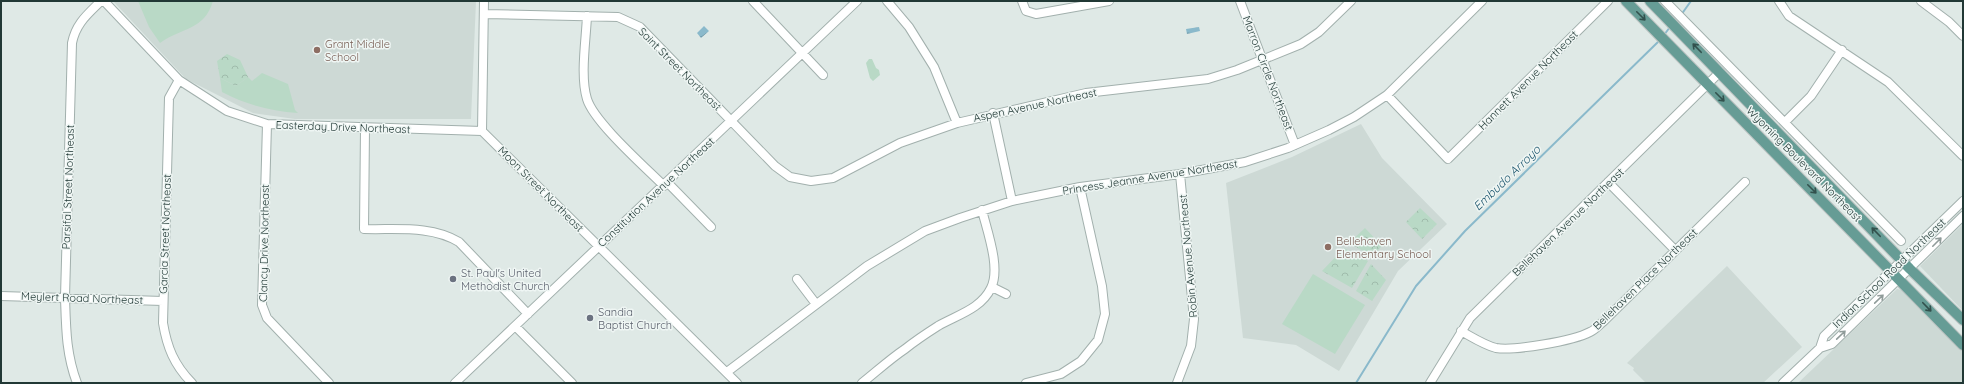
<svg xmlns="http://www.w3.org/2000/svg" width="1964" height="384" font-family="Quicksand,sans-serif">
<defs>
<pattern id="park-crowns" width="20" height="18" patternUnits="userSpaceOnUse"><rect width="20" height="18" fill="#b9d9c6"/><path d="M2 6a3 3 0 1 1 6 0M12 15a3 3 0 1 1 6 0" fill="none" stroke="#9fbbab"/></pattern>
<pattern id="water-waves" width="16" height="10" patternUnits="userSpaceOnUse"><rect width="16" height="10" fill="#8ab9cb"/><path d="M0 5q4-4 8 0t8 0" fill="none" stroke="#7097a6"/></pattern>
</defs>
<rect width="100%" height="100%" fill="#dfe9e6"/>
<path fill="#cdd9d5" d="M113 1H476L471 119H295L253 113 186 79Z
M1361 124 1382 158 1447 224 1398 271 1339 371 1296 345 1243 338 1226 183 1292 157Z
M1963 224V311L1920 266Z
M1727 266 1802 347 1763 383H1646L1633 370 1634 368 1627 363Z
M1897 289 1902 290 1963 352V383H1798Z"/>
<path fill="#b9d9c6" d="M138 1H213C204 31 182 27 160 43L149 27Z
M869 59H872L876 68 879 70 880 75 873 81 870 78 866 63Z
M262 73 288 84 295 110 298 113C270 111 247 105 222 92L220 78 236 86 248 77 252 81Z
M1313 274 1365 305 1335 354 1282 324Z"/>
<path fill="url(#park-crowns)" d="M227 54 240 60 248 77 236 86 220 78 217 61Z
M1420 208 1437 224 1422 239 1406 222Z
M1365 228 1382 246 1372 256 1349 243Z
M1344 248 1368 261 1352 288 1322 271Z
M1371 264 1386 280 1372 301 1356 291Z"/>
<path fill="url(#water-waves)" d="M704 26 709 31 701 38 697 33Z
M1199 27 1200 31 1187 34 1186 29Z"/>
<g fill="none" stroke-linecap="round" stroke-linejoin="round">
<path stroke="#8ab9cb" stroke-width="2" d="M1681 15 1691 1
M1664 35 1670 27
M1356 383 1416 286 1465 231 1660 40"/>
<g stroke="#a2b0ad" stroke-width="10">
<path id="minor" d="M104 1 179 80 227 111 267 124 482 131
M753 1 823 75
M887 1 909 27 934 67 957 123
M1022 1 1026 11 1036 14 1109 1
M1240 1 1295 145
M1665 1 1901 241
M1779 1 1789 16 1888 82 1963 156
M1921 1 1949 22 1963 36
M484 14 618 17 640 27 775 166 790 177 811 181 833 178 900 143 957 123 1086 93 1208 79 1237 70 1301 44 1319 32 1351 1
M587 16C586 40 580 76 587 99 594 122 644 166 664 186
M179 80 169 98 163 323C167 347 174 365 192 383
M1387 95 1448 159 1608 1
M993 113 1012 201
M1785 122 1811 96 1842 50
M267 124 262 305 267 318 329 383
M365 128 364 229C396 230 431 225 459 242L528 314
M482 131 737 383
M482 131 484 1
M667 182 711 227
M1608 182 1675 250
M797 279 816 304
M992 287 1006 294
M1 296 163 301
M515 326 572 383
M1461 331C1472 337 1484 345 1496 348 1514 351 1573 341 1590 332 1595 330 1599 325 1604 321L1745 182
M1820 348 1824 336 1963 201
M727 372 867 266 925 231 960 218 1012 201 1080 187 1180 174 1245 162 1288 148 1329 130 1354 117 1387 95 1482 1
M77 383C66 354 66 328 65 297L72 43C76 23 88 14 101 1
M455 383 857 1
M862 383C876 372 890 359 905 349 915 341 927 333 938 326 957 315 981 309 991 288 1001 268 987 231 982 210
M1026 383 1061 374 1081 361 1098 340 1105 314 1102 286 1080 187
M1177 383 1191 346 1194 319 1180 174
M1430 383 1470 318 1720 72
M1783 383 1820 348 1832 344 1963 216"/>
</g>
<g stroke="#bcc3c2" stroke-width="12">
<path id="major" d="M1626 1 1963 345
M1650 1 1910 269 1963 320"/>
</g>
<use href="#minor" stroke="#fff" stroke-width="8"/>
<use href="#major" stroke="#669c95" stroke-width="10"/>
</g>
<defs><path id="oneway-shaft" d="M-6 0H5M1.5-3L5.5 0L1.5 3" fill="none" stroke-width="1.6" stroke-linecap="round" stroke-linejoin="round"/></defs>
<g stroke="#32514d">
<use href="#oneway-shaft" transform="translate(1641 16) rotate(45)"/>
<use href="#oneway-shaft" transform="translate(1697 48) rotate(-134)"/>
<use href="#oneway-shaft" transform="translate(1720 97) rotate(45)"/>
<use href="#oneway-shaft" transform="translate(1812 189) rotate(45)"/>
<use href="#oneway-shaft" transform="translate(1876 232) rotate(-134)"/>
<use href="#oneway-shaft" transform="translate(1927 307) rotate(46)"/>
</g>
<g stroke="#909c9a">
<use href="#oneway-shaft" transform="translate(1937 242) rotate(-45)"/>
<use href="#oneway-shaft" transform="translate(1879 299) rotate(-44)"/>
<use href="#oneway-shaft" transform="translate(1841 335) rotate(-44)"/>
</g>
<g fill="#8d6e63" stroke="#eff6f4" stroke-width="1.5">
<circle cx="317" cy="50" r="4"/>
<circle cx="1328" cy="247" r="4"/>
</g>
<g fill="#6b7280" stroke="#eff6f4" stroke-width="1.5">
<circle cx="453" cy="279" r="4"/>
<circle cx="590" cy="318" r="4"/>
</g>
<g text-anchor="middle" stroke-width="3" stroke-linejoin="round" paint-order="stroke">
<g font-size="11" fill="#785e54" stroke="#eff6f4" text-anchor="start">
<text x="325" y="48">Grant Middle<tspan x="325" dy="13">School</tspan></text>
<text x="1336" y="245">Bellehaven<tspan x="1336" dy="13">Elementary School</tspan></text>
</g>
<g font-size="11" fill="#213835" stroke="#eff6f4">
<text transform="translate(680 69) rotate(45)" y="4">Saint Street Northeast</text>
<text transform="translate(1268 73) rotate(69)" y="4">Marron Circle Northeast</text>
<text transform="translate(1528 80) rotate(-45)" y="4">Hannett Avenue Northeast</text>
<text transform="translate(1035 105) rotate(-12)" y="4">Aspen Avenue Northeast</text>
<text transform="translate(343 127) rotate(2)" y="4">Easterday Drive Northeast</text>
<text transform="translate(1804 164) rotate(45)" y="4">Wyoming Boulevard Northeast</text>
<text transform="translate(1150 177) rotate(-9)" y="4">Princess Jeanne Avenue Northeast</text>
<text transform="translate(68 187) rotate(-88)" y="4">Parsifal Street Northeast</text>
<text transform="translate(541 189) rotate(45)" y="4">Moon Street Northeast</text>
<text transform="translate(656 192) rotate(-43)" y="4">Constitution Avenue Northeast</text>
<text transform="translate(1568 222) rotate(-44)" y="4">Bellehaven Avenue Northeast</text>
<text transform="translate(165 234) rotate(-88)" y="4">Garcia Street Northeast</text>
<text transform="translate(264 243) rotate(-89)" y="4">Clancy Drive Northeast</text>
<text transform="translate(1188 256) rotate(-95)" y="4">Robin Avenue Northeast</text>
<text transform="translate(1889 273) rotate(-44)" y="4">Indian School Road Northeast</text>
<text transform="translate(1645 279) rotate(-44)" y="4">Bellehaven Place Northeast</text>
<text transform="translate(82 298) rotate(2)" y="4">Meylert Road Northeast</text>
</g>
<g font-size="11" fill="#5b616d" stroke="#eff6f4" text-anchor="start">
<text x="461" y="277">St. Paul's United<tspan x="461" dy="13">Methodist Church</tspan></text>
<text x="598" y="316">Sandia<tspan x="598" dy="13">Baptist Church</tspan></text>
</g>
<g font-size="12" font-style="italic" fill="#20586f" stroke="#eff6f4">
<text transform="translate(1507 178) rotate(-44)" y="4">Embudo Arroyo</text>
</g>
</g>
<rect width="1964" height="384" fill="none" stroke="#213835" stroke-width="4"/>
</svg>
